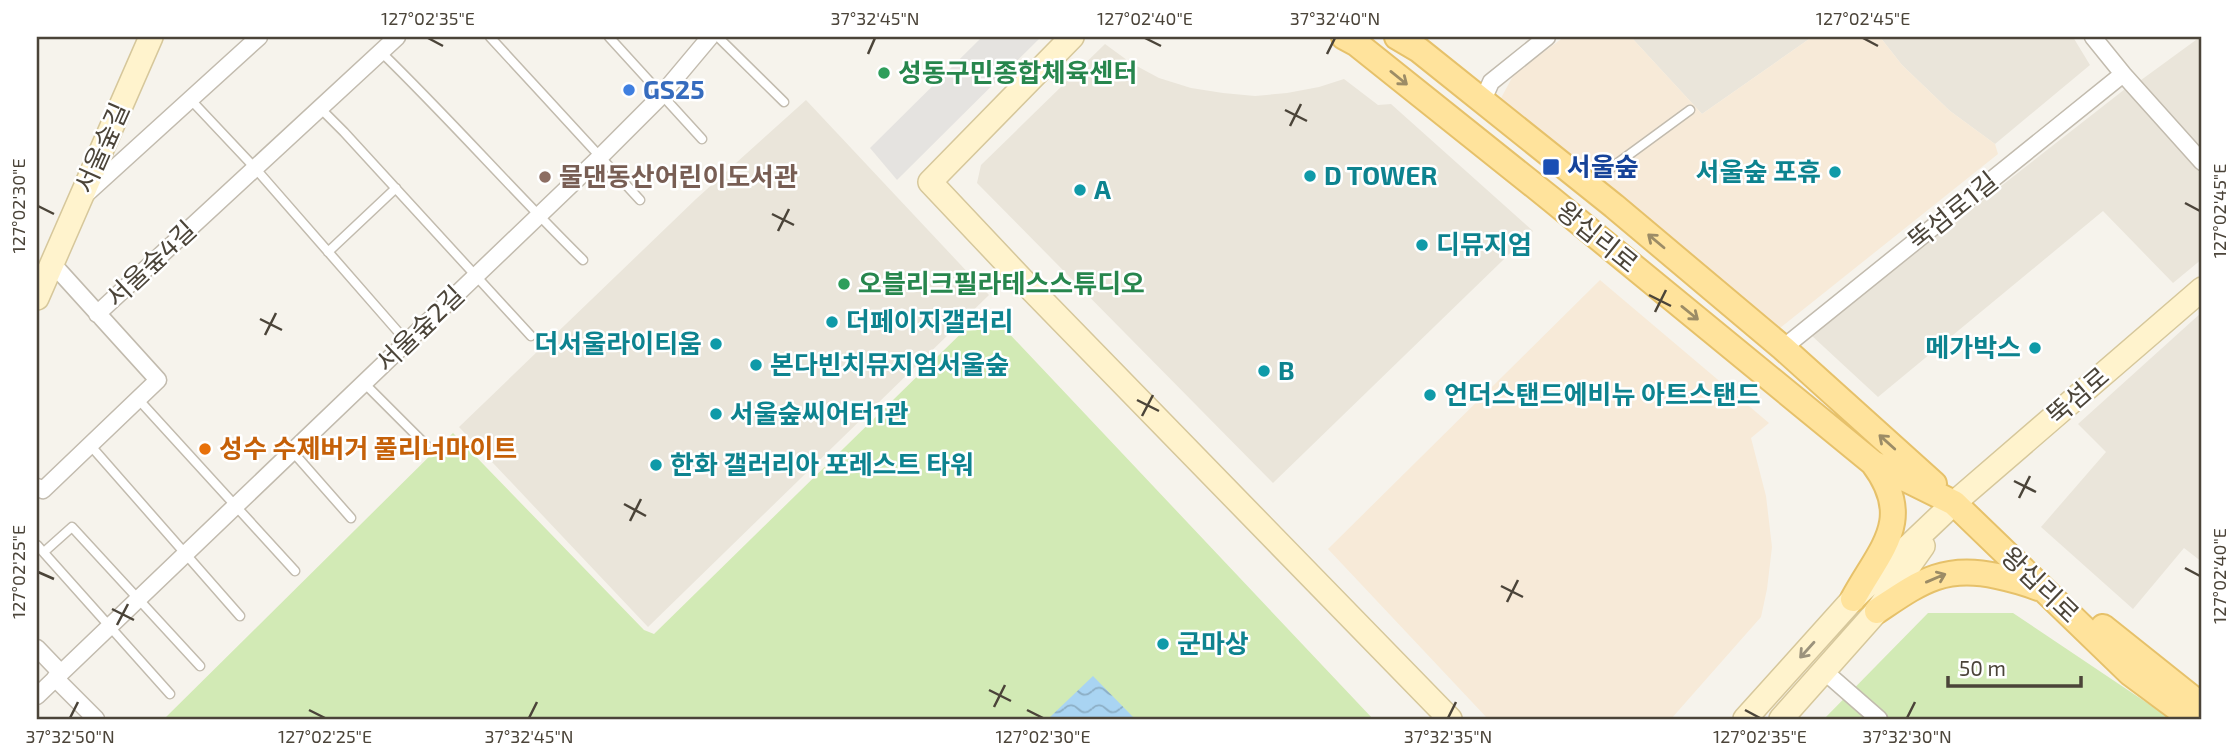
<svg xmlns="http://www.w3.org/2000/svg" width="2239" height="756" font-family="'Exo 2','Noto Sans KR',sans-serif">
<defs>
<pattern id="water-waves" width="16" height="10" patternUnits="userSpaceOnUse" patternTransform="scale(1.75)"><rect width="16" height="10" fill="#a9d4f2"/><path d="M0 5q4-4 8 0t8 0" fill="none" stroke="#8caec5"/></pattern>
</defs>
<rect width="100%" height="100%" fill="#f6f3ec"/>
<path fill="#eae5da" d="M1631 37H1812L1702 114Z
M1880 37H2073L2090 65 1995 144 1950 111 1902 65Z
M2200 37H2202V154L2137 83Z
M1105 44 1131 63 1159 78 1191 88 1223 93 1255 96 1287 93 1319 87 1344 79 1378 105 1391 104 1533 231 1273 483 977 183 981 165Z
M2125 89 2202 175V259L2173 283 2103 211 1878 397 1811 335Z
M806 100 989 295 648 627 459 427 696 199Z
M2202 312V562L2184 548 2133 609 2041 527 2106 452 2078 424Z"/>
<path fill="#f7ead8" d="M1564 37H1631L1702 114 1812 37H1880L1902 65 1950 111 1995 144 1998 154 1780 328 1500 100 1514 74Z
M1600 280 1769 423 1751 438 1766 496 1772 547 1767 589 1761 617 1671 719H1488L1328 549Z"/>
<path fill="#d2eab5" d="M986 309 1373 719H164L453 433 644 630 654 634Z
M1928 613H2013L2171 719H1824Z"/>
<path fill="#e5e3e0" d="M982 37H1041L897 180 870 148Z"/>
<path fill="url(#water-waves)" d="M1093 676 1135 719H1050L1049 718Z"/>
<g fill="none" stroke-linecap="round" stroke-linejoin="round">
<g stroke="#c2bbae" stroke-width="11">
<path id="lane" d="M490 37 640 200
M609 37 702 139
M718 37 784 102
M381 52C450 119 514 192 583 260
M190 99 255 168 407 342
M320 108 344 132 531 336
M1589 184 1690 110
M328 252 396 188
M364 383 426 445
M138 399 295 571
M90 445 240 616
M292 451 351 518
M37 545 170 694
M44 552 72 527 200 666"/>
</g>
<g stroke="#c2bbae" stroke-width="19">
<path id="street" d="M2093 37 2123 74 2202 162
M1483 100 1491 82 1547 37
M85 195 259 37
M97 314 397 37
M1783 348 2123 74
M37 487 43 490 158 380 52 263
M37 648 61 673
M1824 671 1879 719
M55 678 96 719
M37 696 600 157 658 99 710 37"/>
</g>
<g stroke="#d6c79b" stroke-width="26">
<path id="secondary" d="M1072 37 930 182 1030 288 1450 719
M37 298 151 37
M1745 719 1853 599 1954 503 2202 289
M1781 719 1877 611 1923 546"/>
</g>
<g stroke="#e6c16a" stroke-width="28">
<path id="primary" d="M1344 37 1357 44 1551 199 1873 463 1954 503 2130 673 2192 719
M1397 37 1419 50 1614 206 1783 348 1934 484
M1853 599C1880 549 1916 520 1873 463
M1877 611C1919 583 1943 564 1997 576 2011 579 2024 582 2038 588
M2103 627 2202 706"/>
</g>
<use href="#lane" stroke="#fff" stroke-width="8"/>
<use href="#street" stroke="#fff" stroke-width="16"/>
<use href="#secondary" stroke="#fff3cd" stroke-width="23"/>
<use href="#primary" stroke="#ffe39c" stroke-width="24"/>
</g>
<defs><path id="oneway-shaft" d="M-6 0H5M1.5-3L5.5 0L1.5 3" fill="none" stroke-width="1.6" stroke-linecap="round" stroke-linejoin="round" transform="scale(1.75)"/></defs>
<g stroke="#9c8c66">
<use href="#oneway-shaft" transform="translate(1399 78) rotate(39)"/>
<use href="#oneway-shaft" transform="translate(1656 241) rotate(-140)"/>
<use href="#oneway-shaft" transform="translate(1690 313) rotate(39)"/>
<use href="#oneway-shaft" transform="translate(1887 442) rotate(-138)"/>
<use href="#oneway-shaft" transform="translate(1936 578) rotate(-23)"/>
</g>
<use stroke="#9c937c" href="#oneway-shaft" transform="translate(1807 650) rotate(132)"/>
<path fill="none" stroke="#4b4439" stroke-width="2.5" d="M428 38 443 46M1145 38 1161 46M1863 38 1878 46M868 54 875 38M1327 54 1335 38M1285 110 1307 121M1290 126 1301 104M2185 203 2200 211M38 206 54 214M772 214 794 225M778 231 789 209M1649 295 1671 306M1655 312 1666 290M260 319 282 330M265 335 276 313M1137 400 1159 411M1142 416 1153 395M2014 481 2036 492M2019 498 2030 476M624 504 646 516M630 521 641 499M2185 568 2200 576M38 572 54 579M1501 586 1523 597M1507 602 1518 580M112 609 134 620M117 625 128 604M989 690 1011 701M994 707 1005 685M309 710 325 718M1027 710 1043 718M1745 710 1760 718M70 718 78 702M529 718 537 702M1448 718 1456 702M1907 718 1915 702"/>
<g fill="#2e9e5b" stroke="#fff" stroke-width="2.5">
<circle cx="884" cy="73" r="7"/>
<circle cx="844" cy="284" r="7"/>
</g>
<circle fill="#3f7fe0" stroke="#fff" stroke-width="2.5" cx="629" cy="90" r="7"/>
<rect fill="#1a4fb4" stroke="#fff" stroke-width="2.5" x="1542" y="158" width="18" height="18" rx="3.5"/>
<g fill="#0f9aa8" stroke="#fff" stroke-width="2.5">
<circle cx="1835" cy="172" r="7"/>
<circle cx="1310" cy="176" r="7"/>
<circle cx="1080" cy="190" r="7"/>
<circle cx="1422" cy="245" r="7"/>
<circle cx="832" cy="322" r="7"/>
<circle cx="716" cy="344" r="7"/>
<circle cx="2035" cy="348" r="7"/>
<circle cx="756" cy="365" r="7"/>
<circle cx="1264" cy="371" r="7"/>
<circle cx="1430" cy="395" r="7"/>
<circle cx="716" cy="414" r="7"/>
<circle cx="656" cy="465" r="7"/>
<circle cx="1163" cy="644" r="7"/>
</g>
<circle fill="#8d6e63" stroke="#fff" stroke-width="2.5" cx="545" cy="177" r="7"/>
<circle fill="#e8710a" stroke="#fff" stroke-width="2.5" cx="205" cy="449" r="7"/>
<g text-anchor="middle" stroke-width="5" stroke-linejoin="round" paint-order="stroke">
<g font-size="26" font-weight="bold" fill="#27864d" stroke="#fff" text-anchor="start">
<text x="898" y="82">성동구민종합체육센터</text>
<text x="858" y="293">오블리크필라테스스튜디오</text>
</g>
<g font-size="26" font-weight="bold" fill="#366cbe" stroke="#fff" text-anchor="start">
<text x="643" y="99">GS25</text>
</g>
<g font-size="26" fill="#4b4439" stroke="#fff">
<text transform="translate(102 148) rotate(-66)" y="9">서울숲길</text>
<text transform="translate(1953 211) rotate(-39)" y="9">뚝섬로1길</text>
<text transform="translate(1597 237) rotate(39)" y="9">왕십리로</text>
<text transform="translate(151 264) rotate(-43)" y="9">서울숲4길</text>
<text transform="translate(420 329) rotate(-44)" y="9">서울숲2길</text>
<text transform="translate(2078 396) rotate(-41)" y="9">뚝섬로</text>
<text transform="translate(2040 585) rotate(44)" y="9">왕십리로</text>
</g>
<g font-size="26" font-weight="bold" fill="#164399" stroke="#fff" text-anchor="start">
<text x="1567" y="176">서울숲</text>
</g>
<g font-size="26" font-weight="bold" fill="#0d838f" stroke="#fff" text-anchor="start">
<text x="1821" y="181" text-anchor="end">서울숲 포휴</text>
<text x="1324" y="185">D TOWER</text>
<text x="1094" y="199">A</text>
<text x="1436" y="254">디뮤지엄</text>
<text x="846" y="331">더페이지갤러리</text>
<text x="702" y="353" text-anchor="end">더서울라이티움</text>
<text x="2021" y="357" text-anchor="end">메가박스</text>
<text x="770" y="374">본다빈치뮤지엄서울숲</text>
<text x="1278" y="380">B</text>
<text x="1444" y="404">언더스탠드에비뉴 아트스탠드</text>
<text x="730" y="423">서울숲씨어터1관</text>
<text x="670" y="474">한화 갤러리아 포레스트 타워</text>
<text x="1177" y="653">군마상</text>
</g>
<g font-size="26" font-weight="bold" fill="#785e54" stroke="#fff" text-anchor="start">
<text x="559" y="186">물댄동산어린이도서관</text>
</g>
<g font-size="26" font-weight="bold" fill="#c56008" stroke="#fff" text-anchor="start">
<text x="219" y="458">성수 수제버거 풀리너마이트</text>
</g>
</g>
<rect width="2239" height="756" fill="none" stroke="#ffffff" stroke-width="77"/>
<path d="M1948 676v10h133v-10" fill="none" stroke="#4b4439" stroke-width="3.5"/>
<text x="1959" y="676" font-size="21" fill="#4b4439" stroke="#ffffff" stroke-width="5" paint-order="stroke">50 m</text>
<rect x="38" y="38" width="2162" height="680" fill="none" stroke="#4b4439" stroke-width="2.5"/>
<g font-size="18" text-anchor="middle" fill="#4b4439">
<text x="428" y="25">127°02'35"E</text>
<text x="875" y="25">37°32'45"N</text>
<text x="1145" y="25">127°02'40"E</text>
<text x="1335" y="25">37°32'40"N</text>
<text x="1863" y="25">127°02'45"E</text>
<text transform="translate(19 206) rotate(-90)" y="6">127°02'30"E</text>
<text transform="translate(2220 211) rotate(-90)" y="6">127°02'45"E</text>
<text transform="translate(19 572) rotate(-90)" y="6">127°02'25"E</text>
<text transform="translate(2220 576) rotate(-90)" y="6">127°02'40"E</text>
<text x="70" y="743">37°32'50"N</text>
<text x="325" y="743">127°02'25"E</text>
<text x="529" y="743">37°32'45"N</text>
<text x="1043" y="743">127°02'30"E</text>
<text x="1448" y="743">37°32'35"N</text>
<text x="1760" y="743">127°02'35"E</text>
<text x="1907" y="743">37°32'30"N</text>
</g>
</svg>
